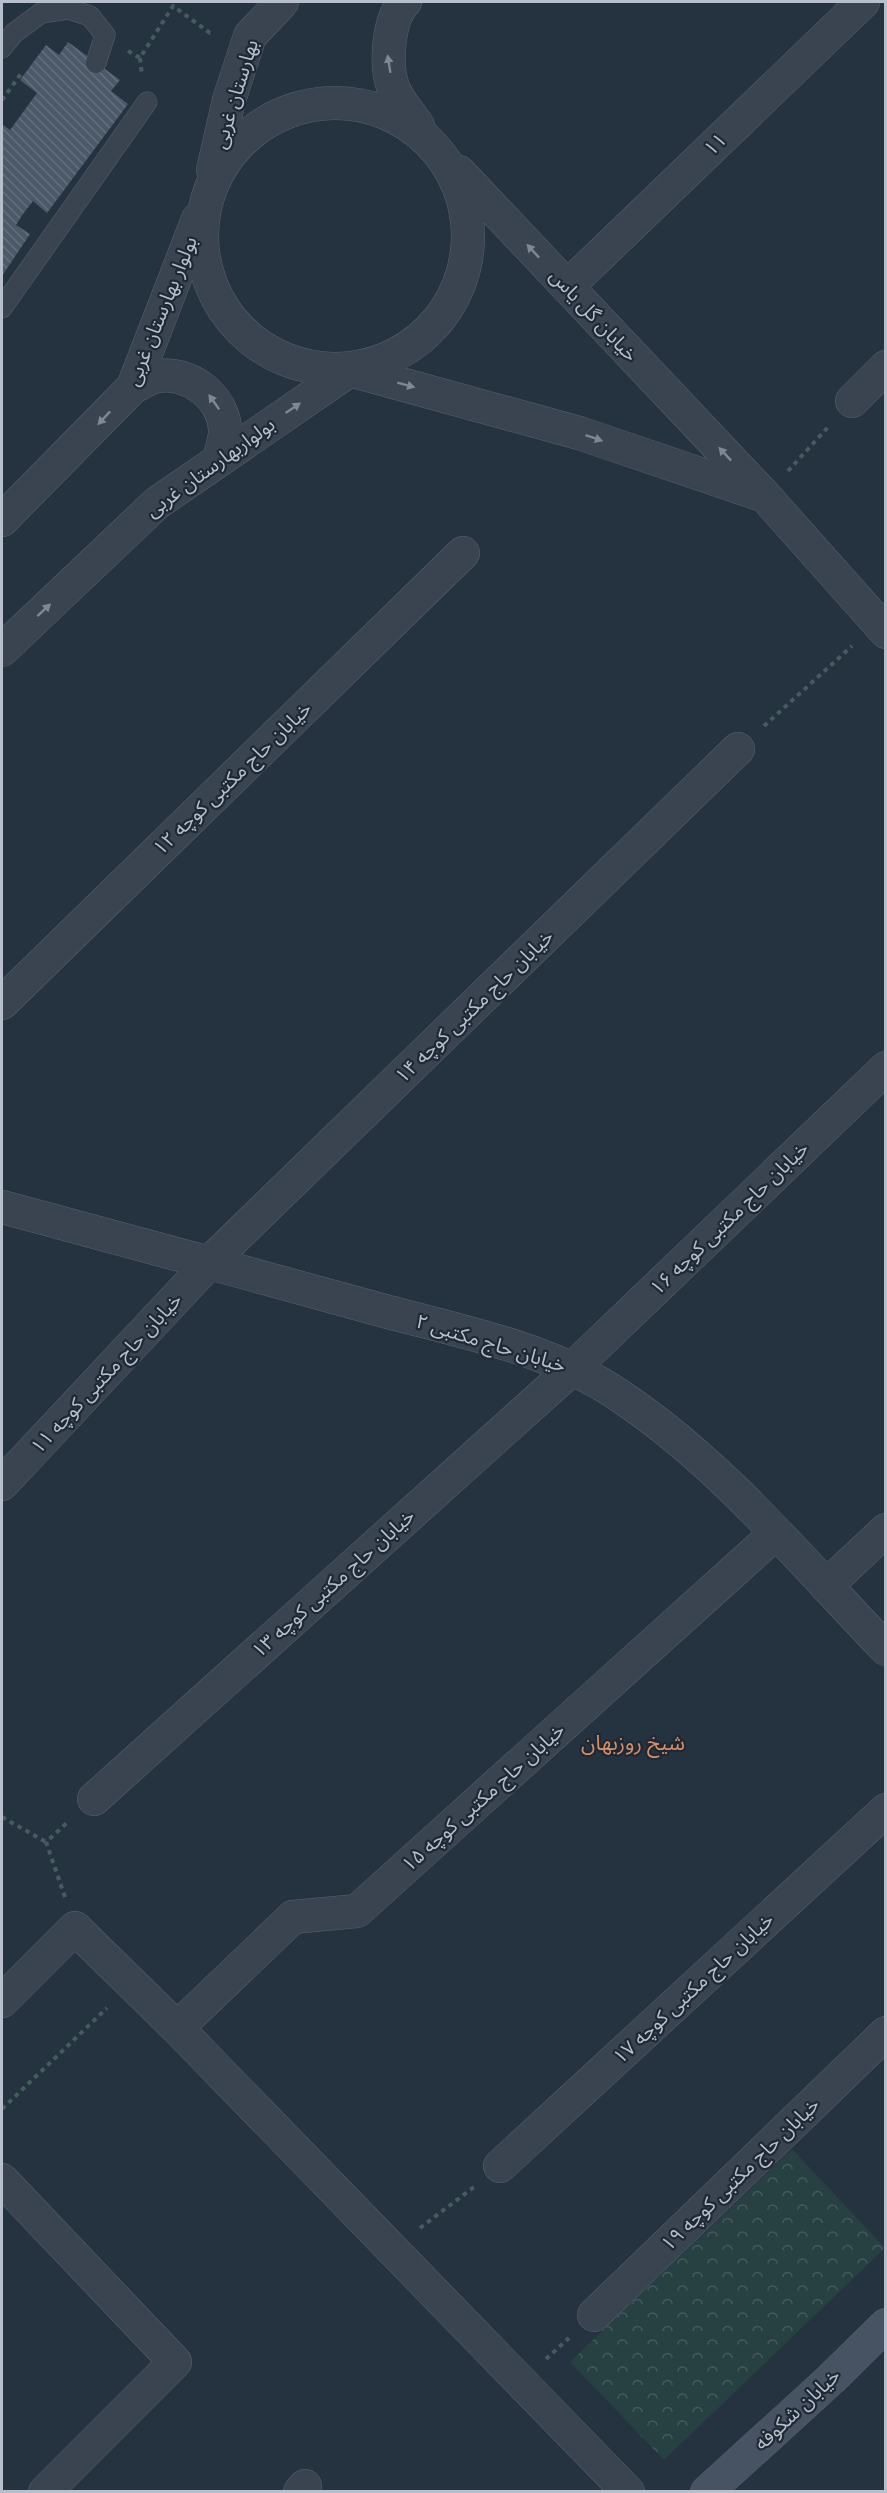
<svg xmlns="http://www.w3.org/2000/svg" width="887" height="2493" font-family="Overpass,'Noto Sans Arabic',sans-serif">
<defs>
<pattern id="park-crowns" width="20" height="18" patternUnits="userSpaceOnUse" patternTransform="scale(1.5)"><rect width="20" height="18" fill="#274041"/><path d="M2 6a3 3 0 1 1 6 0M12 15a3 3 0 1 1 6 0" fill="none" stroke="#445a5b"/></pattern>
<pattern id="building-back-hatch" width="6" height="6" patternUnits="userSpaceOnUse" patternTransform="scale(1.5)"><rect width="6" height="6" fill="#4b5969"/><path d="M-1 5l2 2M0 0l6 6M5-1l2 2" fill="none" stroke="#636f7d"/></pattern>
</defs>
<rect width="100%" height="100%" fill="#253240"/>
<path fill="url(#park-crowns)" d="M792 2149 885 2248 664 2460 570 2362Z"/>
<path fill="url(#building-back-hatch)" d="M68 42 120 80 111 91 128 104 47 213 33 201 23 214 16 225 30 234 2 276V124L10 130 37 93 20 80 46 45 59 55Z"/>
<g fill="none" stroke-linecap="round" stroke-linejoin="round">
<g stroke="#57626e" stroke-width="21">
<path id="service" d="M2 48 14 33 41 13 68 9 90 16 105 35 96 63
M2 308 147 102"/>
</g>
<g stroke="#57626e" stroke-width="34">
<path id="minor" d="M567 287 863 2
M852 401 886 367
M2 1003 463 553
M2 1484 210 1262 738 749
M826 1586 886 1530
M94 1799 573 1368 886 1068
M2 2001 75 1928 177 2028 628 2492
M177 2028 293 1917 357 1911 776 1533
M500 2166 886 1810
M2 2180 175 2362 45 2492
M594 2315 886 2033
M300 2492 305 2486"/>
</g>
<g stroke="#57626e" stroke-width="34">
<path id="tertiary" d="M405 2C388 17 385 65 393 87 397 100 411 114 418 126
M202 236a133 133 0 1 1 266 0a133 133 0 1 1-266 0Z
M213 170 229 100 250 36 282 2
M459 172 765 496 886 632
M133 387C140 384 147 379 154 377 188 368 227 399 225 434 224 442 221 450 220 457
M2 520 133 387 198 219
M2 650 157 503 350 370 579 433 765 496
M2 1207C128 1241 255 1275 381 1310 462 1332 550 1348 620 1396 722 1464 801 1561 886 1649"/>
</g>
<g stroke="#57626e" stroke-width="34">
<path id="secondary" d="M707 2492 831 2379 886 2325"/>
</g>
<path stroke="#455c5e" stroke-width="4" stroke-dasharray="4.5 4.5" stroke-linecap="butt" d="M128 51 140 58 173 6 210 33H214
M140 58 142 75
M2 100 23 71
M788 471 829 426
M764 726 852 646
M2 1817 46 1842
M65 1897 46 1842 69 1821
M2 2109 107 2008
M420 2228 474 2187
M546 2359 569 2338"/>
<use href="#service" stroke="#394450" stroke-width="20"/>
<use href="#minor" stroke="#394450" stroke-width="33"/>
<use href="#tertiary" stroke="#394450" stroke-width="33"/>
<use href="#secondary" stroke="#475363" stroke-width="33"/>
</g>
<defs><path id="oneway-solid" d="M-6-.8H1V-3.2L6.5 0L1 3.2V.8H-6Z" transform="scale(1.5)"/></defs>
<g fill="#7e8894">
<use href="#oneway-solid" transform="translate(389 64) rotate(-99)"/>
<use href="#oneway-solid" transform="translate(533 251) rotate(-133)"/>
<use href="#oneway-solid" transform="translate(406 385) rotate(15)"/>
<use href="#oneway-solid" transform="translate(214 402) rotate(-125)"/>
<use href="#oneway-solid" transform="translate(293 408) rotate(-34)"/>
<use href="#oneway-solid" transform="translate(104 418) rotate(133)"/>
<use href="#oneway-solid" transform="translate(594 438) rotate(19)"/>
<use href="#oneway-solid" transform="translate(725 454) rotate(-133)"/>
<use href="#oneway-solid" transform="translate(44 610) rotate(-43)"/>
</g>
<g text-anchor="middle" stroke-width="4.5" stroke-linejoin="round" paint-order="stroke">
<g font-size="20" fill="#b6bfcb" stroke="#1e2935">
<text transform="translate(235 94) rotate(-73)" y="7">بهارستان غربی</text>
<text transform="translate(715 144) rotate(-44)" y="7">۱۱</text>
<text transform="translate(161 311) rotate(-68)" y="7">بولوار بهارستان غربی</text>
<text transform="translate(594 315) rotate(47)" y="7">خیابان گل یاس</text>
<text transform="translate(210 467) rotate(-36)" y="7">بولواربهارستان غربی</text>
<text transform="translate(232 778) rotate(-44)" y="7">خیابان حاج مکتبی کوچه ۱۲</text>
<text transform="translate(474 1006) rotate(-44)" y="7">خیابان حاج مکتبی کوچه ۱۴</text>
<text transform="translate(729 1218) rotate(-44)" y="7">خیابان حاج مکتبی کوچه ۱۶</text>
<text transform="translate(491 1343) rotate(17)" y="7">خیابان حاج مکتبی ۲</text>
<text transform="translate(106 1373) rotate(-47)" y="7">خیابان حاج مکتبی کوچه ۱۱</text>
<text transform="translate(333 1583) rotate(-42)" y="7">خیابان حاج مکتبی کوچه ۱۳</text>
<text transform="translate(483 1797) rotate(-42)" y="7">خیابان حاج مکتبی کوچه ۱۵</text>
<text transform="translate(693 1988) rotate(-43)" y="7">خیابان حاج مکتبی کوچه ۱۷</text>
<text transform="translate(740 2174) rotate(-44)" y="7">خیابان حاج مکتبی کوچه ۱۹</text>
<text transform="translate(797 2409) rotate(-43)" y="7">خیابان شکوفه</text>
</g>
<g font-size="21" fill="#d79065" stroke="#1e2935">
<text x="633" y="1750">شیخ روزبهان</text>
</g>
</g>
<rect width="887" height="2493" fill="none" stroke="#b6bfcb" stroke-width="6"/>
</svg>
